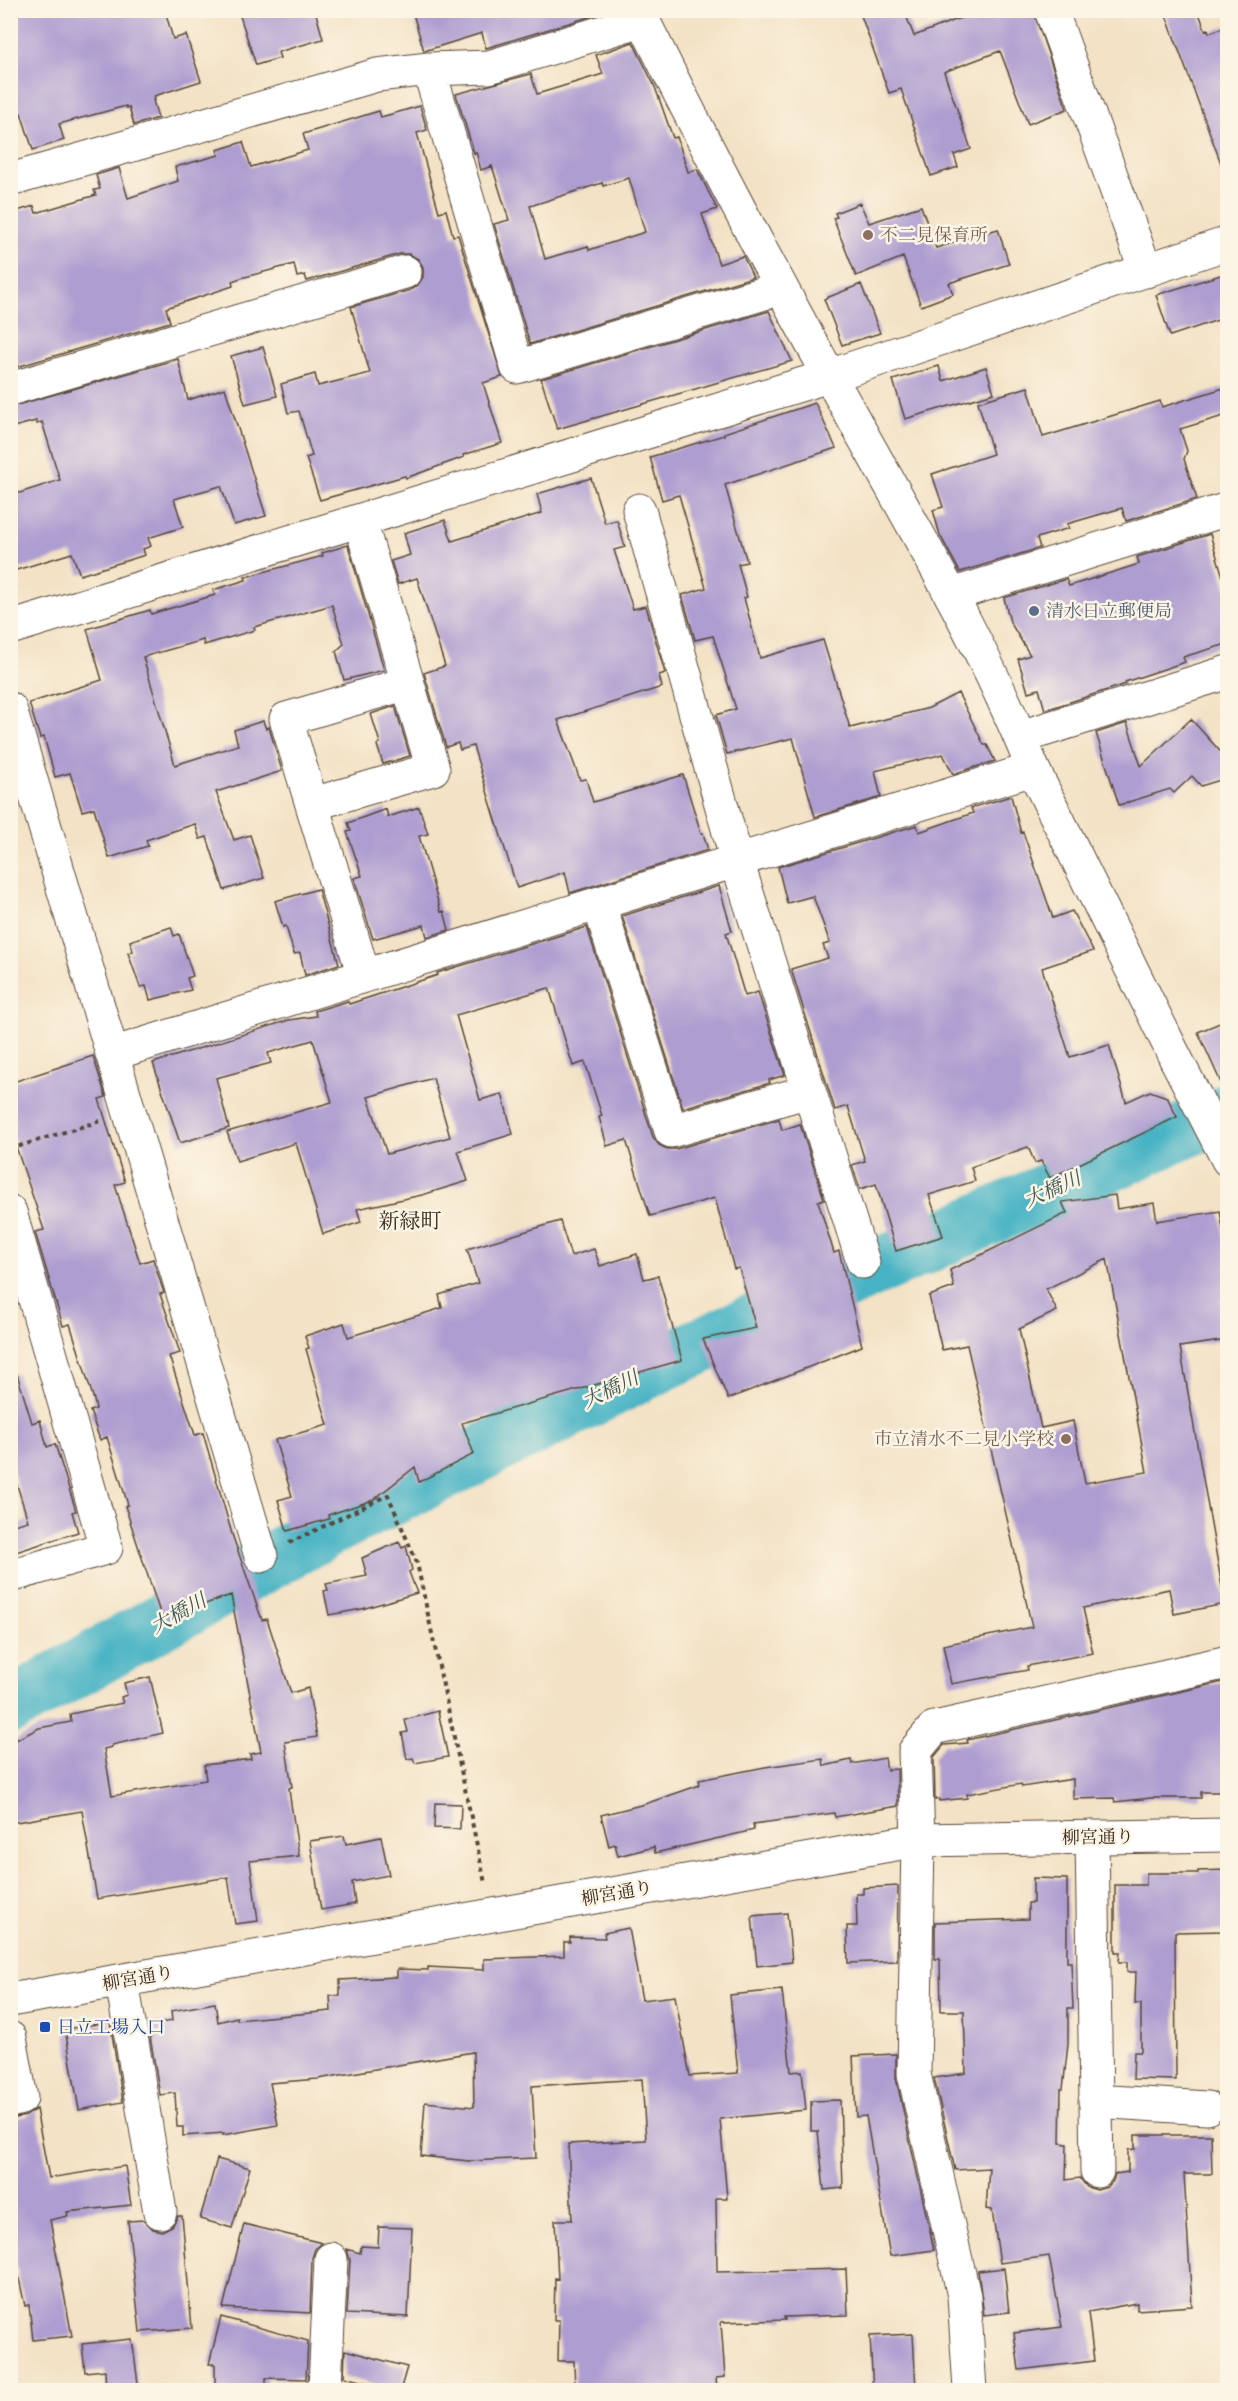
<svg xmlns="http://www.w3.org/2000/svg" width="1238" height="2401" font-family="'Old Standard TT','Noto Serif JP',serif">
<rect width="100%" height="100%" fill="#fcf5e5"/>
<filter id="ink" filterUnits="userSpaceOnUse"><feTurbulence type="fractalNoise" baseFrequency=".0167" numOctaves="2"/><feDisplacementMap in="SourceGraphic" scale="12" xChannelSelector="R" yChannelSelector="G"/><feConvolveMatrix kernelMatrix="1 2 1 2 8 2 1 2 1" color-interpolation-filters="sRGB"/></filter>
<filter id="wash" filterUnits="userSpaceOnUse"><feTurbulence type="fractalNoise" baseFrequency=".008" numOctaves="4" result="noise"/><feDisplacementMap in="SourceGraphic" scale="24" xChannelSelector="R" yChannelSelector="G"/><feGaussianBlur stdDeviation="1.35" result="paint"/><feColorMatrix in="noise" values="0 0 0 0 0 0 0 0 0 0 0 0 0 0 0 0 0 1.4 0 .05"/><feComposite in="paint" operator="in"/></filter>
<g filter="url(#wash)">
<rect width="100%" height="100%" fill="#f3e2c5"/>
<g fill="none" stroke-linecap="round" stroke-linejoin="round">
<path stroke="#47b3c4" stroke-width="57" d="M10 1706 326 1530 671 1359 1228 1111"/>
</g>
<g id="blocks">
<path fill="#ae9dd0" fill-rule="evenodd" d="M10 10H165L173 39 186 35 201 81 154 96 155 100H153L158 118 134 125 129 107 126 108V106L59 124 64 140 33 150 21 113 10 116Z
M260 10H315L323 39 278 52 280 58 256 65 240 16Z
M412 10H598L599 14 486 48 482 33 424 51Z
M859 10H904L914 36 981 10H1033L1067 109 1028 124 1000 51 944 72 971 149 954 155 958 167 931 176 901 89 889 93Z
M1164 10H1198L1205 30 1208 29 1209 33 1227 26V174H1225Z
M633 42 655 87 673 138 677 137 688 172 697 169 717 209 702 214 719 264 743 256 753 277 530 344 494 224 509 220 492 166 481 170 476 152 474 153 456 94 531 74 537 94 603 74 596 55ZM629 178 645 232 589 250 588 246 545 259 530 206 602 183 603 186Z
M420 106 427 130 417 133 439 212 446 210 453 236 458 235 502 377 483 383 502 443 463 455 464 457 406 478 405 476 320 500 306 458 312 456 299 411 288 413 281 384 315 374 318 386 370 373 351 307 410 290 418 285 423 277V267L418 259 409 254H400L307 281 305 275 297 277 294 264 241 278 232 281 233 286 166 308 170 322 10 369V213L34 206 36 213 96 195 94 190 100 189 96 175 119 168 128 198 178 181 175 167 219 155 217 150 243 142 251 167 308 150 303 134 379 111 381 117Z
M860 203 869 223 921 206 936 248 998 229 1009 264 949 283 953 294 921 306 903 257 856 276 833 218 837 217 835 213Z
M1227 273V317L1170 336 1156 295Z
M861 284 880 333 842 345 824 299Z
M769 311 792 361 557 429 541 379Z
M263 347 277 396 245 404 231 356Z
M178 359 188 400 225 388 266 516 234 525 221 486 174 499 183 527 148 538 151 546 143 549 145 555 80 575 72 553 10 572V496L60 480 42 422 37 424 36 421 10 428V407Z
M939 366 943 381 986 367 994 393 905 419 893 380Z
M1028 387 1043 437 1160 401 1162 407 1227 387V415L1180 429 1187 451 1184 459 1197 499 1126 521 1122 508 1067 524 1069 528 1037 538 1040 548 960 572 940 535 933 510 943 507 932 474 993 454 978 402Z
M815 403 836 448 725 485 747 562 738 564 747 597 744 598 760 658 823 640 850 728 929 708 958 693 984 745H987L995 761 953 774 943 754 875 771 881 797 815 817 793 738 727 754 716 715 736 709 713 636 695 640 682 595 706 588 679 495 662 500 650 457 724 435V433Z
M591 478 605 523 617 520 625 547 614 550 633 609 646 606 665 673 659 675 662 687 558 720 580 780 586 779 593 802 683 775 701 833H703L708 850 570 893 565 872 517 888 473 746 460 750 458 743 446 747 424 673 445 666 417 578 398 584 391 561 410 555 404 533 445 520 452 541 542 513 537 494Z
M1210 534 1227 590V644L1183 657 1185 662 1125 682 1126 684 1045 710 1039 689 1028 692 1018 659 1030 655 1010 622 1004 598 1066 579 1069 586 1139 564 1137 557Z
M348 545 384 670 344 680 336 651 344 644 332 605 254 627 255 630 204 645 203 640 143 657 175 765 238 745 234 730 263 721 266 729 269 727 282 771 216 792 234 840 250 835 264 878 224 890 207 837 200 839 195 824 146 840 148 846 109 858 94 808 82 811 70 773 55 777 44 737 40 738 29 703 102 680 87 629 150 610 151 614 215 595 213 590 246 580 245 577 323 556 322 553Z
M395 706 410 756 383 764 377 745 380 743 371 714Z
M1191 719 1227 759V778L1201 786 1192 776 1174 793 1170 789 1119 805 1096 733 1127 723 1141 766Z
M1011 796 1021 833 1023 832 1053 918 1072 911 1093 951 1042 968 1070 1057 1109 1045 1126 1102 1150 1091 1167 1097 1177 1117 1050 1178 1041 1161 1035 1163 1028 1147 971 1167 975 1181 929 1195 943 1236 896 1251 876 1184 860 1189 852 1165 865 1161 848 1106 835 1110 791 969 828 958 823 945 830 943 813 896 787 903 778 867 917 825 919 832 973 813 971 808Z
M419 807 428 834 419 836 441 912 444 911 449 930 427 937 424 925 373 939 354 878 362 876 347 832 351 831 348 823 386 809 388 817Z
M719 886 732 931 726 933 745 996 758 992 785 1075 769 1080 770 1083 683 1108 622 916Z
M318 889 339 964 305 975 300 953 294 954 286 926 283 927 275 901Z
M171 927 174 936 179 934 193 976 187 978 191 990 150 1000 146 986 140 987 128 953 133 951 130 941Z
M587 927 653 1137 659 1145 667 1149H676L779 1119 782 1130 800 1124 824 1199 818 1201 834 1253 839 1251 862 1346 728 1399 703 1339 756 1328 739 1268 734 1269 715 1198 650 1216 626 1140 607 1146 599 1117 602 1116 585 1062 573 1066 549 988 456 1015 480 1100 502 1094 513 1134 458 1151 468 1181 422 1195 357 1209 361 1222 323 1234 296 1143 237 1161 227 1132 332 1102 313 1040 268 1053 271 1063 216 1078 229 1128 180 1143 153 1063 289 1020 316 1016 315 1011 348 1001 349 1004 438 975 437 973ZM433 1078 450 1137 387 1154 368 1097Z
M1227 1020V1096L1198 1032Z
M93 1056 106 1097 99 1099 125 1182 115 1185 140 1263 153 1259 164 1293 160 1294 180 1353 169 1356 195 1435 203 1433 232 1534 262 1620 267 1619 291 1693 308 1688 317 1737 285 1742 292 1787 289 1788 290 1797 299 1856 250 1861 258 1921 235 1924 228 1877 97 1899 82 1811 10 1823V1743L39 1728 71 1722 70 1714 123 1703 121 1697 127 1695 124 1683 150 1677 163 1733 112 1745V1747L104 1749 112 1796 206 1780 204 1765 251 1759 250 1754 261 1752 231 1595 162 1619 125 1506 128 1505 107 1437 100 1440 90 1411 96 1409 94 1400 70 1324 63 1326 35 1232 44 1230 10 1129V1083Z
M1115 1195 1117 1209 1154 1203 1157 1221 1220 1211 1227 1254V1297L1221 1299 1227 1340 1180 1347 1225 1604 1174 1614 1169 1589 1083 1608 1093 1653 1027 1666 1028 1670 951 1684 943 1645 1032 1627 967 1345 942 1350 929 1296 954 1287 950 1270 1067 1213 1062 1202ZM1107 1259 1147 1472 1085 1483 1073 1421 1041 1428 1019 1329 1057 1311 1046 1289Z
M560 1221 571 1256 594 1249 600 1266 637 1254 644 1279 658 1276 682 1360 462 1423 474 1454 419 1482 415 1467 373 1500 328 1515 329 1519 287 1531 278 1500 292 1496 275 1440 328 1425 306 1349 309 1348 305 1336 344 1323 348 1337 442 1308 439 1295 478 1283 467 1249Z
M17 1374 32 1423 40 1420 47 1447 55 1444 76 1511 72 1512 78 1532 10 1554V1526L28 1521 10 1462V1375Z
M399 1542 402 1548 406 1546 412 1570 409 1572 417 1593 362 1609 329 1615 324 1591 328 1590 326 1584 367 1576 362 1558Z
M1227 1681V1792H1201V1798H1151L1115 1802 1114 1798 1073 1799V1779L1022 1787 1021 1784 967 1794V1798L939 1801V1799L935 1800 934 1757 944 1745 968 1743 967 1740Z
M438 1711 448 1757 415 1763 413 1758 407 1759 402 1733 408 1732 405 1720Z
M885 1758 887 1770 897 1769 898 1806 835 1817 834 1813 753 1824 754 1830 655 1853 654 1847 618 1856 615 1844 609 1846 601 1815 645 1804 700 1785 699 1780 765 1767 823 1759 824 1766 851 1760 852 1764Z
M435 1803 461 1804 460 1829 434 1828Z
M344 1836 346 1844 381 1837 389 1875 352 1882 355 1904 321 1910 310 1841Z
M1227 1870V1931L1175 1932 1176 2080 1133 2079 1134 2052H1141V2004H1135L1136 1972H1127V1962H1119L1120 1952H1115V1885H1146V1873H1198V1871Z
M1033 1878 1067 1879V1962H1071L1073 2008H1068V2044L1063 2089H1061L1060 2143 1067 2144 1066 2180 1080 2178 1087 2187 1097 2190 1107 2187 1113 2181 1115 2174 1128 2172V2150L1135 2149V2135H1211L1212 2174H1184L1192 2306 1137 2310V2303L1088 2312 1094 2361 1019 2370 1014 2333 1062 2327 1049 2256 1000 2263 992 2210 986 2209 989 2168 955 2170 934 2078 966 2073 964 2011H941L940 1959H935V1922L1028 1919V1903H1033Z
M898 1886 897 1961 848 1963 847 1926H857L856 1894H863V1888Z
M787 1913 792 1962 757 1966 752 1916Z
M629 1928 642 2000 675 1996 690 2076 738 2073 730 1995 782 1990 791 2072 802 2071 806 2110 720 2119 727 2198H716L717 2272 846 2269 848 2315 784 2317 785 2320 721 2322 725 2377 716 2378 717 2391H575L574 2361H558L559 2320H554L555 2278 558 2279 555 2220H572L568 2144 646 2140 642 2079 532 2086 536 2158 469 2161 421 2156 425 2102 474 2107 473 2052 318 2079 270 2083 278 2125 223 2135 224 2133 183 2136V2127H177L175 2093 160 2095 148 2025 172 2021 171 2011 215 2003 218 2022 237 2017V2020L331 2011 330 1996H340V1980L397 1977V1969L428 1970V1967L484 1970V1959L564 1956V1942H570V1937L605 1938 604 1933Z
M110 2022 123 2102 79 2110 65 2029Z
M896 2054V2078L934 2250 890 2256 866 2116 856 2117 853 2056Z
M840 2100 843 2188 824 2190 818 2131H811V2101Z
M36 2109 49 2178 125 2166 131 2205 67 2212 68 2216 50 2220 72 2336 33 2340 29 2305 25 2306 10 2237V2119L26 2116Z
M217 2159 250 2168 232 2228 200 2219Z
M178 2216H182L192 2328 140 2332 128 2221 144 2220 153 2229 162 2231 172 2226Z
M244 2224 322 2243 315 2249 312 2258 310 2313 223 2308Z
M379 2227 412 2228 408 2317 347 2314 350 2260 347 2249 360 2253 361 2246 378 2247Z
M1004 2268 1009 2312 984 2315 978 2271Z
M221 2317 308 2341 306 2379 266 2378V2391H215V2364H209Z
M913 2334 916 2389 873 2391 870 2336Z
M132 2339 139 2391H106L105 2370 85 2372 82 2344Z
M345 2350 407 2367 400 2391 344 2377Z"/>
</g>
</g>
<g filter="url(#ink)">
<use href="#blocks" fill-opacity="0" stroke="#574637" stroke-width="1.5"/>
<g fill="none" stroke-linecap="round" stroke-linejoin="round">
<g stroke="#574637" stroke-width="35">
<path id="street" d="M1051 10 1146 271
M429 69 517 367 781 288
M10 180 377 75 429 69 489 67 642 20
M10 389 405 272
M639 510 737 861 863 1262
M951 595 1228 509
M10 628 829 376 1228 243
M10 709 261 1556
M1021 737 1228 672
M313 804 433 769 360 521
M599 904 671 1131 809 1091
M364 976 286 719 408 683
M112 1054 1033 769
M1176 1059 1228 1160
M10 1212 106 1548 10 1576
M1092 1837 1097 2171
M122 1981 160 2212
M10 2038 21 2098 10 2101
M1095 2101 1207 2108
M321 2390 325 2386 331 2259
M970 2390 964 2296 914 2074 918 1840 915 1751 934 1728 1228 1662"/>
</g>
<g stroke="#574637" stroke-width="35">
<path id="secondary" d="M638 10C705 146 775 279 849 411 914 528 984 645 1033 769L1176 1059
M10 2000 918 1840 1228 1835"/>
</g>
<path stroke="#574637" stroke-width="4" stroke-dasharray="4.5 4.5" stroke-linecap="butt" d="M10 1149 100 1121
M289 1543 388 1495 417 1563 485 1883"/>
<use href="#street" stroke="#fff" stroke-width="33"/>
<use href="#secondary" stroke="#fff" stroke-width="33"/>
</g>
</g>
<g fill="#8d6e63" stroke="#fcf5e5" stroke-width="2">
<circle cx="868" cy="235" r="6"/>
<circle cx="1066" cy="1439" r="6"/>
</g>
<circle fill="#5c6f8a" stroke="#fcf5e5" stroke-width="2" cx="1034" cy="611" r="6"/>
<rect fill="#1a4fb4" stroke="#fcf5e5" stroke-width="2" x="39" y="2021" width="12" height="12" rx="3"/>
<g text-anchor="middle" stroke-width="5" stroke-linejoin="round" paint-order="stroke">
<g font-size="18" fill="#785e54" stroke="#fcf5e5" text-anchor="start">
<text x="880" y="241">不二見保育所</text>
<text x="1054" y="1445" text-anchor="end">市立清水不二見小学校</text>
</g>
<g font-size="18" fill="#4e5e75" stroke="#fcf5e5" text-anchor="start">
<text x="1046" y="617">清水日立郵便局</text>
</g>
<g font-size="18" fill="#3b2a1e" stroke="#fcf5e5">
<text transform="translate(1098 1837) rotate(-1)" y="6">柳宮通り</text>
<text transform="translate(617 1893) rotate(-10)" y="6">柳宮通り</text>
<text transform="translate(138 1978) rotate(-10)" y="6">柳宮通り</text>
</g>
<g font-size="18" fill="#164399" stroke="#fcf5e5" text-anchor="start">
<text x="57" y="2033">日立工場入口</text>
</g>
<g font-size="20" font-style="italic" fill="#3f5a58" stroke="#fcf5e5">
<text transform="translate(1052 1189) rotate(-24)" y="7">大橋川</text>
<text transform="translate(610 1389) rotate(-26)" y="7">大橋川</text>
<text transform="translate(178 1613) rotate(-29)" y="7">大橋川</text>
</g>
<g font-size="21" fill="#3b2a1e" stroke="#fcf5e5">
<text x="410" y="1228">新緑町</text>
</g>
</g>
<rect width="1238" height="2401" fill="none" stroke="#fcf5e5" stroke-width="36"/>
</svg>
